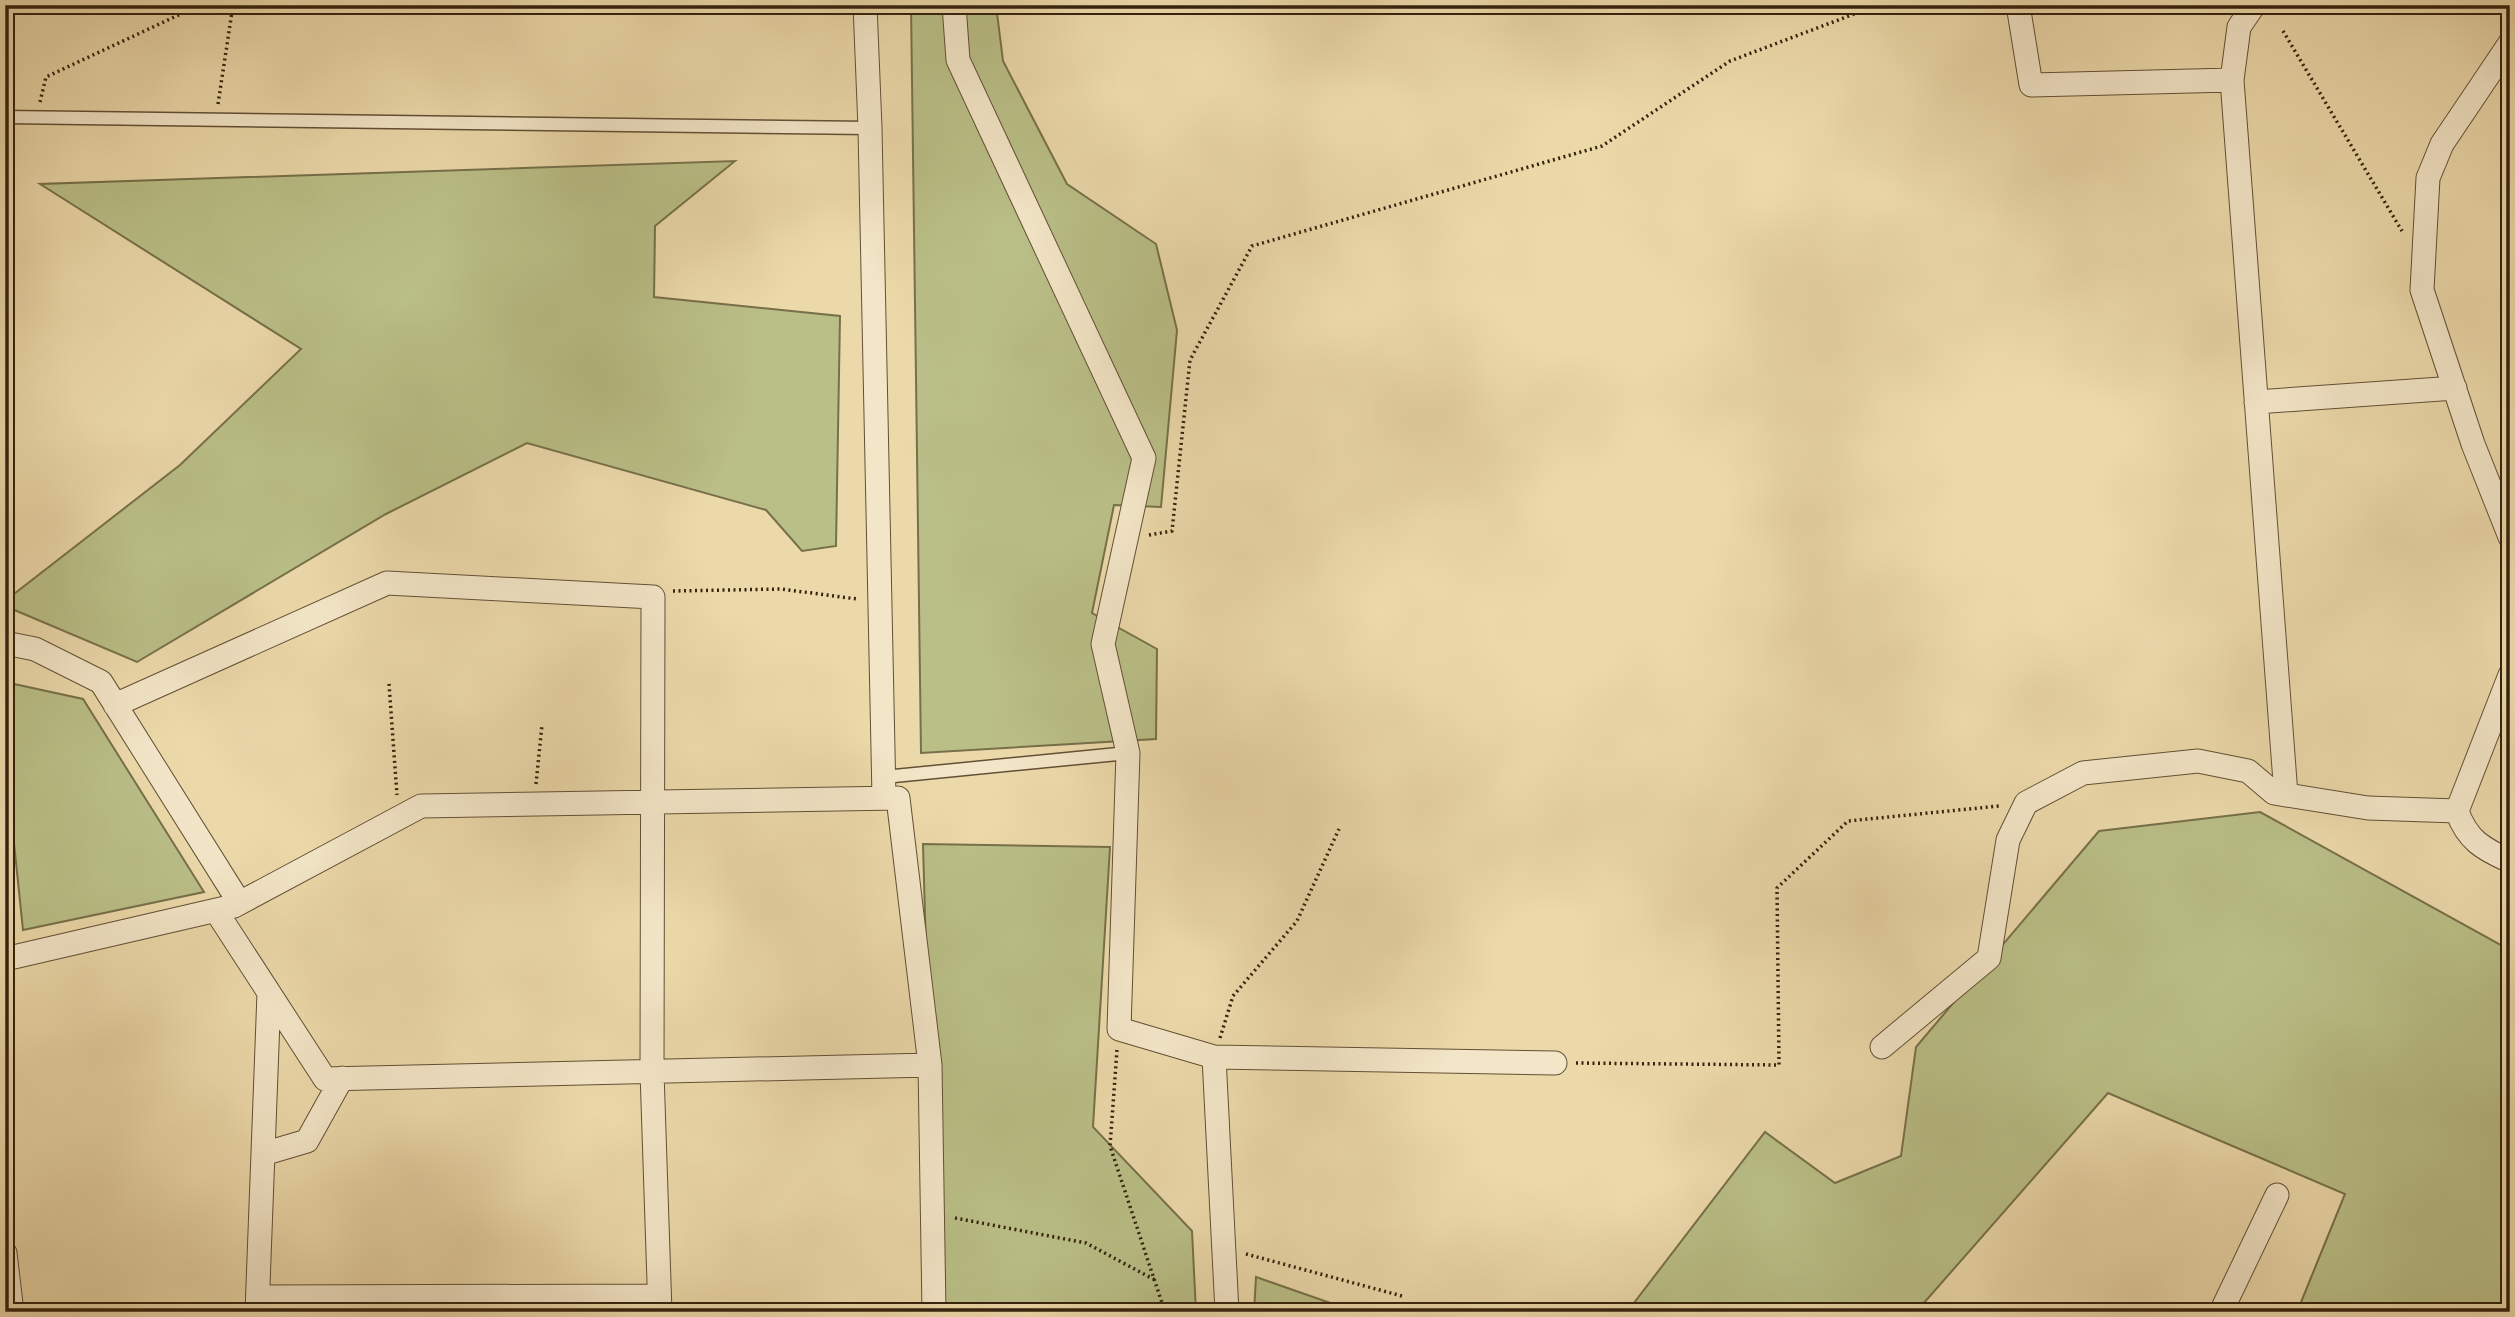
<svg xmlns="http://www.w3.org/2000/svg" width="2515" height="1317" font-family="Vollkorn,serif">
<rect width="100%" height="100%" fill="#ecd9aa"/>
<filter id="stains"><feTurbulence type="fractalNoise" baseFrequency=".00286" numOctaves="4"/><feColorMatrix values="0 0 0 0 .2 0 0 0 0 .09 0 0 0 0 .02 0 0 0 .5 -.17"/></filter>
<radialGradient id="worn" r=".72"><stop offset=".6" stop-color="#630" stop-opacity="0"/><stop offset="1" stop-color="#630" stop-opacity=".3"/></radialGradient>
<path fill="#babf87" stroke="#77704a" stroke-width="2" d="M911 5H996L1003 61 1067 184 1156 244 1177 330 1161 507 1114 505 1092 613 1157 649 1156 739 921 753Z
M735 161 655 226 654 297 840 316 836 546 802 551 766 510 527 443 386 514 137 662 5 606V601L180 465 301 349 40 184Z
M5 682 83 699 204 892 23 930 5 756Z
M2260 812 2510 950V1312H2297L2345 1194 2108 1093 1916 1312H1627L1765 1132 1835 1183 1901 1156 1916 1047 2099 831Z
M923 844 1110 847 1093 1127 1192 1231 1196 1312H936Z
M1256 1277 1356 1312H1254Z"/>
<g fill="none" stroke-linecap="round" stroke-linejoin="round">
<g stroke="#625035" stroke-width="15">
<path id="service" d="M5 117 870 128
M884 777 1128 753"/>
</g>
<g stroke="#625035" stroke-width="25">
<path id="minor" d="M865 5 870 128 884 798
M954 5 958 60 1144 458 1103 644 1128 753 1119 1029 1214 1057
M2018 5 2031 85 2232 80 2286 795
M2510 43 2442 144 2428 178 2422 290 2473 444 2510 537
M2232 80 2239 27 2254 5
M2256 402 2455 388
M5 643 35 649 101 682 239 902
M2510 675 2457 811C2467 840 2483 849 2510 861
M115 705 387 583 653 597 652 1072 660 1312
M216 911 325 1079 930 1065
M5 959 234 906 421 806 898 798 930 1065 934 1312
M1882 1047 1989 958 2008 840 2026 803 2083 773 2198 761 2248 771 2274 793 2368 808 2457 811
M263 1154 307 1141 342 1078
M5 1253 12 1312
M258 1297 659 1296
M257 1312 269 993
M1227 1312 1214 1057 1555 1063
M2221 1312 2277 1195"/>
</g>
<path stroke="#34220e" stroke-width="3.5" stroke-dasharray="2 3.5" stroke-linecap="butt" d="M2283 31 2402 231
M40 102 46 77 200 5
M218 104 233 5
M1149 535 1172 531 1190 360 1252 246 1602 146 1730 61 1878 5
M673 591 781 589 857 599
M389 684 397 795
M536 784 542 725
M1220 1038 1233 996 1297 921 1339 829
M1117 1050 1110 1146 1165 1312
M1576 1063 1779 1065 1777 888 1848 821 1999 806
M955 1218 1086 1243 1155 1280
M1246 1254 1402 1296"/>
<use href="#service" stroke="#f3e6c8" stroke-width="12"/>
<use href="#minor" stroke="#f3e6c8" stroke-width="23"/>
</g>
<rect width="2515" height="1317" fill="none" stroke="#ecd9aa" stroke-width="28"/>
<rect x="7" y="7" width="2501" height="1303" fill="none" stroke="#34220e" stroke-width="3.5"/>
<rect x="14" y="14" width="2487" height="1289" fill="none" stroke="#34220e" stroke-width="2"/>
<rect width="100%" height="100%" filter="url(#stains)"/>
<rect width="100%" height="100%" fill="url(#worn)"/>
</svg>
